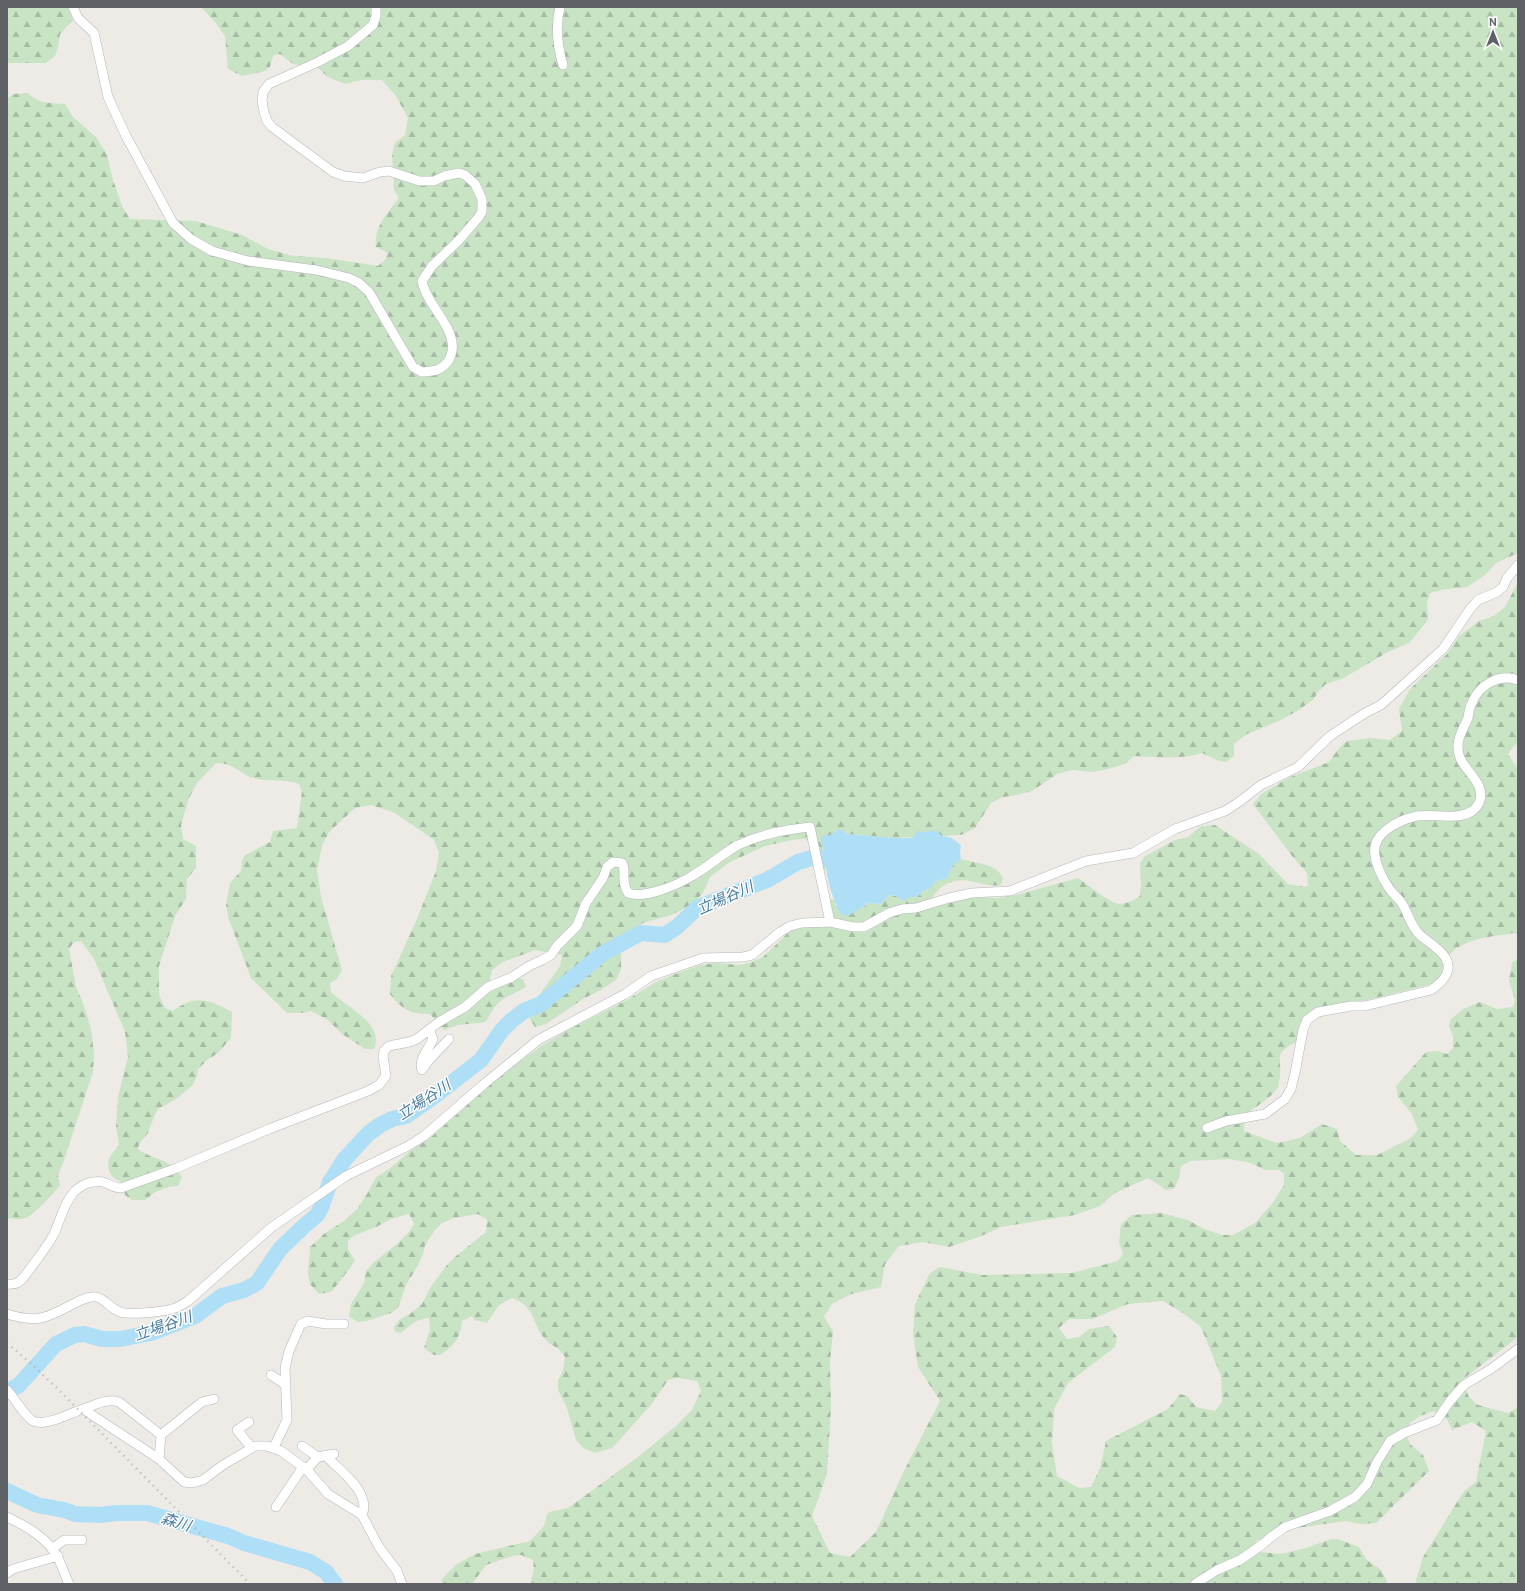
<svg xmlns="http://www.w3.org/2000/svg" width="1525" height="1591" font-family="Cabin,'Noto Sans JP',sans-serif">
<defs>
<pattern id="forest-firs" width="22" height="20" patternUnits="userSpaceOnUse"><rect width="22" height="20" fill="#c9e3c5"/><path d="M5 1l3.5 6h-7zM16 11l3.5 6h-7z" fill="#a6bba4"/></pattern>
</defs>
<rect width="100%" height="100%" fill="#eeebe6"/>
<path fill="url(#forest-firs)" fill-rule="evenodd" d="M7 7H68L73 20 60 34 58 47 55 56 46 63H7Z
M201 7H1518V553L1496 563 1485 575 1467 587 1441 590 1430 593 1427 603 1428 620 1409 643 1388 652 1342 679 1326 684 1318 692 1313 700 1297 711 1281 720 1247 734 1234 744V756L1226 762 1219 761 1202 753C1179 760 1157 757 1134 756L1125 764 1104 770 1091 772 1073 770 1057 774 1032 791 1017 795 1003 797 991 803 975 828 961 835 893 838 847 834 840 829C814 843 831 854 824 873L806 839 792 840 765 846 730 862 710 877 703 893 690 906 671 915 643 923 627 934 621 954V969L616 980 601 990 583 999 546 1024 535 1027 530 1019 535 1001 560 966 562 955 535 950 503 962 492 970 490 979 497 985 518 978 523 979 526 987C505 999 498 997 486 1022L458 1025 444 1030 430 1014C411 1014 401 1009 390 994L391 976 417 919 436 871 439 853 434 840 395 813 371 805 355 808 329 832 322 846 317 870 321 897 342 970 337 979 330 983 331 992C346 1007 385 1023 374 1049H365L342 1034 328 1020 311 1011 303 1013H287L251 978 229 920 226 905 230 883 241 871 242 861 244 856 270 842 273 831 297 828 302 791 299 784C283 778 265 783 250 777 237 771 232 763 216 763L197 783 189 798 181 825 183 839 196 846V868L187 879 186 899 175 916 159 966V995L165 1008 173 1011C195 994 209 999 232 1012L231 1038 218 1053 207 1060 198 1069 197 1076 192 1086 176 1099 158 1109 154 1117 148 1133 139 1144 138 1149C155 1162 168 1156 182 1177L178 1186 169 1187 155 1192 145 1200H132L125 1195 121 1182C111 1178 106 1170 109 1159 111 1154 116 1149 119 1145L116 1126 118 1097 128 1057 125 1032 94 959 81 941 74 942 69 949 76 987 83 1003 91 1029 94 1053 93 1072 63 1163 58 1175 60 1185C55 1192 34 1215 26 1218 20 1220 13 1219 7 1218V99L13 94 28 93C38 104 51 103 65 104L73 117 97 138 107 155 113 180 123 208 130 219 196 221 242 235 268 249 293 256 326 258 378 266 385 260 388 253 376 247C374 226 387 214 399 198L394 190 392 155 395 143 405 135 408 118 396 96 382 80H362L345 84 328 77 318 68 293 64 286 59 282 55 278 54 273 56 270 67 265 71 242 76 228 69 225 36 215 22Z
M1518 582V741L1508 754 1518 769V935L1514 933C1491 937 1461 938 1447 958 1443 964 1443 969 1440 975 1438 979 1434 982 1432 984L1363 1001 1340 1003 1309 1014 1300 1026 1296 1042C1273 1054 1282 1056 1280 1077 1279 1080 1279 1084 1278 1087 1273 1097 1255 1107 1245 1115L1244 1131 1277 1143 1300 1138 1322 1124 1337 1129 1340 1141 1356 1155H1377L1411 1138 1418 1130 1412 1114 1398 1097 1396 1086 1426 1052 1438 1051 1447 1054 1453 1048V1037L1449 1026 1451 1019 1463 1009 1480 1002 1497 1009 1513 1007 1515 999 1509 981 1512 962 1518 959V1337L1462 1380 1469 1397 1478 1405 1508 1413 1518 1407V1584H1415L1423 1557 1464 1491 1476 1482 1486 1431 1472 1422 1452 1430 1447 1419 1434 1411 1420 1416 1410 1423 1408 1440 1412 1446 1423 1455 1429 1471 1376 1523 1361 1524 1345 1521 1291 1529 1256 1541 1260 1552 1282 1554 1306 1548 1331 1539H1338L1359 1547 1366 1559 1381 1570 1387 1581 1386 1584H530L534 1569 533 1560 521 1555 512 1556 486 1565 472 1584H443L441 1580 456 1565 475 1554 530 1541 544 1526 547 1515 549 1512 568 1508 638 1457 677 1425 692 1410 701 1391 697 1381 678 1378 668 1380 651 1405 612 1448 595 1453 583 1448 576 1440 567 1408 558 1390V1380L563 1371 565 1357C563 1354 560 1350 557 1348 553 1345 549 1344 546 1340 531 1324 537 1307 512 1298L499 1305 487 1323 475 1320 472 1316 462 1321C460 1338 455 1345 440 1355H434L424 1348 430 1329 429 1318C417 1319 410 1325 401 1333L395 1332 394 1327 399 1320 411 1313 422 1304 430 1288 446 1266 456 1256 486 1232 487 1220 478 1214 454 1218 442 1223 434 1231 425 1245 423 1254 417 1267 406 1285 398 1308 391 1313 367 1321 358 1322 349 1317 351 1304 364 1283 366 1271 373 1263 398 1243 409 1232 414 1224 409 1214 391 1219 376 1227 353 1236 348 1241V1249L355 1261 341 1280 331 1292 319 1294 310 1284 308 1273 310 1247 325 1233 344 1221 358 1208 367 1194 376 1177 389 1169 410 1151 429 1139 489 1086 519 1062 541 1046 570 1029 627 1000 654 983 675 974 701 965 715 963 739 965 752 962 763 957 789 932 804 926 833 925 829 899 835 900V905L862 908 869 903 880 904 889 895 896 896 903 900 910 897H917L923 891 929 889 936 881 947 878 953 865 961 859C976 864 995 862 1003 878L1001 885C988 887 983 883 970 881 954 878 939 885 931 900L938 906 972 897 999 898 1020 894 1078 878C1087 884 1110 903 1119 904 1127 904 1134 900 1140 896L1141 882 1140 863 1145 856 1175 840 1188 837 1201 826 1215 825 1259 854 1288 884 1305 887 1308 886 1307 873 1292 856 1253 804 1261 794 1288 778 1329 762 1339 748 1347 741 1370 738 1390 740 1402 731 1399 709 1410 689 1447 654 1459 636 1479 621 1494 616 1505 607ZM1230 1159 1251 1163 1265 1170H1279L1284 1174V1185L1272 1204 1255 1223 1233 1235H1222L1204 1229 1188 1220 1161 1213 1132 1215 1121 1224 1119 1242 1123 1254 1118 1261 1072 1273 982 1275 940 1267 930 1273 915 1304 913 1334 918 1367 940 1401 903 1473 876 1532 850 1557 830 1553 812 1516 827 1474 831 1407 830 1362 833 1331 824 1317 832 1304 851 1294 881 1287 885 1264 899 1246 923 1242 949 1247 979 1237 1001 1227 1075 1215 1100 1206 1115 1193 1148 1178 1166 1190 1174 1189 1179 1178 1181 1166 1191 1161ZM1163 1301 1183 1313 1201 1327 1221 1376 1222 1402 1215 1411 1196 1407 1187 1396 1180 1394 1168 1409 1106 1441 1100 1468 1091 1487 1079 1488 1057 1476 1052 1443 1054 1409 1068 1383 1115 1347 1117 1337 1109 1326 1089 1329 1079 1337 1067 1339 1059 1328 1069 1319H1092L1128 1304Z"/>
<path fill="#aedff6" d="M840 829 847 834 893 838H912L917 832 937 831 942 836C951 837 955 839 961 846L960 853 961 859 953 865 947 878 936 881 929 889 923 891 917 897H910L903 901 896 896 889 895 880 904 869 903 848 916 840 914C831 895 824 869 824 848L821 845V836L830 835Z"/>
<g fill="none" stroke-linecap="round" stroke-linejoin="round">
<path stroke="#aedff6" stroke-width="16" d="M7 1392 19 1385 56 1344 75 1335 84 1334 102 1339H120L151 1333 195 1316 222 1296 244 1290 257 1283 280 1249 304 1226 317 1215 321 1208 330 1182 344 1160 368 1134 380 1125 392 1119 406 1116 436 1095 481 1060 502 1030 512 1020 524 1011 541 1004 602 954 641 933 665 935 678 926 697 908 767 880 798 862 815 857 846 863
M7 1491 37 1505 64 1510 75 1514 100 1515 117 1513H147L228 1536 244 1543 310 1562 326 1572 335 1584"/>
<g stroke="#b3b6b9" stroke-width="10">
<path id="minor" d="M73 7 78 18 94 33 108 97 126 136 173 223 191 239 212 251 248 261 316 270 349 278 359 283 369 292 413 367 422 372C427 372 432 371 437 370 442 368 448 363 450 358 462 331 427 308 422 281L432 266 459 240 478 218 482 212V199L475 184 465 175 459 173 444 176 434 181H419L389 171 380 172 363 178 344 176 333 172 272 127 267 121 264 112 262 101 263 92 269 84 318 62 348 46 373 25 376 16V7
M560 7C555 27 557 45 563 65
M427 1031 439 1022 465 1007 488 987 512 977 529 966 542 960 551 955 557 946 577 926 586 903 603 878 607 867 613 862 622 863C627 871 620 880 628 893 645 899 677 885 692 876 708 867 722 854 738 845 761 834 785 830 810 827L830 922
M1207 1128 1226 1121 1265 1114 1285 1099 1291 1089 1295 1073 1303 1030 1307 1020 1318 1012 1351 1006H1365L1431 990C1440 984 1452 973 1447 961 1444 951 1426 941 1419 934 1410 925 1408 912 1401 902 1397 897 1392 893 1389 888 1383 880 1376 865 1375 855 1371 833 1399 820 1417 816 1435 813 1469 824 1479 803 1487 785 1466 772 1460 758 1454 742 1462 732 1468 718 1469 713 1469 707 1472 703 1479 685 1499 673 1518 680
M7 1284C15 1285 19 1283 24 1277 34 1263 46 1249 54 1234 60 1221 64 1203 74 1192 79 1187 86 1183 93 1182 106 1179 110 1188 121 1188L177 1168 269 1129 368 1091 379 1085 386 1076 383 1056 384 1051 389 1046 409 1042 417 1039 427 1031H430L433 1039C429 1049 418 1059 422 1070L429 1060 449 1039
M7 1314C36 1323 45 1319 71 1305 77 1302 84 1298 91 1297 103 1295 109 1308 120 1312 129 1315 163 1312 172 1309 178 1308 183 1304 188 1301L272 1227 346 1176 408 1146 424 1136 484 1084 538 1040 625 994 651 976 703 958 743 957 752 955 780 932 790 926 802 923 830 922 853 927H864L889 913 902 909 916 908 949 898 972 893 1010 891 1086 861 1133 853 1175 829 1225 811 1239 802 1261 785 1298 767 1330 736 1365 713 1381 705 1443 649 1470 609 1478 600 1497 592 1503 587 1507 578 1518 565
M271 1375 286 1385
M7 1390C14 1397 25 1417 33 1421 46 1427 70 1413 83 1409L159 1459 184 1482 192 1483 203 1480 223 1465 255 1446H267L281 1451 307 1470 328 1494 362 1515 379 1547 397 1571 402 1584
M83 1409C96 1405 106 1398 119 1402L161 1435 159 1459
M249 1422 237 1430 252 1448
M161 1435 202 1402 214 1399
M302 1446 318 1457
M274 1447 287 1420 285 1368 289 1351 301 1324 308 1321 326 1324H344
M325 1455C339 1470 372 1492 362 1515
M306 1470 318 1457 334 1454
M276 1507 303 1467
M7 1517C26 1526 48 1538 58 1558 62 1566 65 1575 69 1584
M52 1549 64 1540H82
M7 1573 13 1569 58 1556
M1195 1584 1217 1570 1240 1560 1263 1544 1271 1537 1285 1527 1330 1511 1355 1497 1367 1484 1377 1462 1390 1441 1404 1433 1437 1420 1450 1401 1464 1385 1491 1369 1518 1349"/>
</g>
<use href="#minor" stroke="#fff" stroke-width="9"/>
<path stroke="#b2b3b3" stroke-width="2.5" stroke-dasharray="1 5" stroke-linecap="butt" d="M7 1343 27 1360 60 1391 250 1584"/>
</g>
<g text-anchor="middle" stroke-width="3" stroke-linejoin="round" paint-order="stroke">
<g font-size="15" font-style="italic" fill="#497c9e" stroke="#fff">
<text transform="translate(725 898) rotate(-24)" y="5">立場谷川</text>
<text transform="translate(424 1100) rotate(-33)" y="5">立場谷川</text>
<text transform="translate(163 1326) rotate(-19)" y="5">立場谷川</text>
<text transform="translate(176 1522) rotate(17)" y="5">森川</text>
</g>
</g>
<rect width="1525" height="1591" fill="none" stroke="#5e6165" stroke-width="16"/>
<g transform="translate(1493 32)" stroke="#ffffff" stroke-width="3" paint-order="stroke">
<path d="M0-3L7 15L0 10L-7 15Z" fill="#5e6165"/>
<text y="-6" font-size="11" font-weight="bold" text-anchor="middle" fill="#5e6165">N</text>
</g>
</svg>
